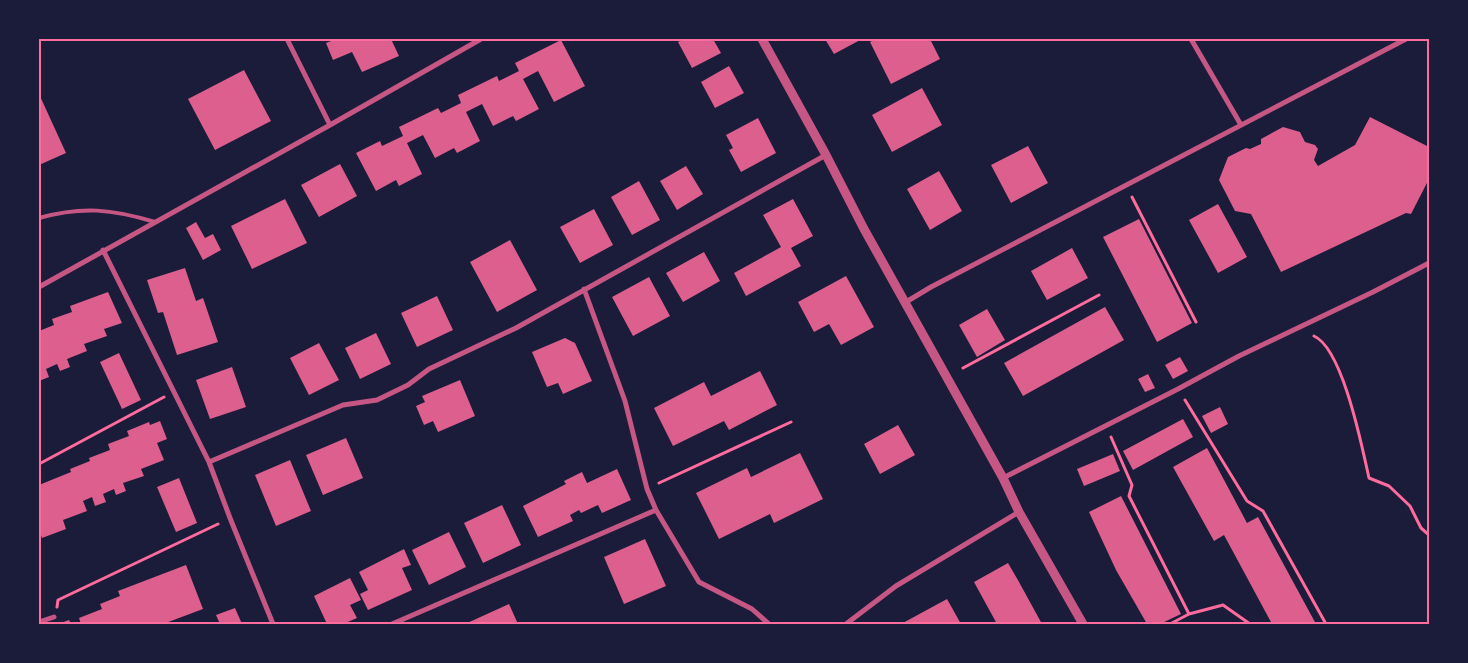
<svg xmlns="http://www.w3.org/2000/svg" width="1468" height="663" font-family="'Fira Sans Condensed',sans-serif">
<rect width="100%" height="100%" fill="#1b1b3a"/>
<path fill="#dd5f8e" d="M336 39H391L399 56 362 72 352 52 333 60 326 43Z
M684 39H713L721 53 692 68 678 42Z
M825 39H862L834 54Z
M876 39H930L940 59 891 84 870 42Z
M561 40 585 86 554 102 538 71 523 79 539 109 516 121 513 116 493 126 482 104 466 112 480 141 457 153 454 148 435 158 423 135 407 143 422 174 399 186 396 180 376 191 356 153 380 141 382 146 403 136 399 127 438 108 441 113 461 103 458 95 497 76 499 81 519 71 515 63Z
M729 66 744 93 715 108 701 82Z
M244 70 271 121 215 150 188 99Z
M922 88 942 125 892 152 872 115Z
M39 94 66 153 39 165Z
M1370 117 1429 147V179L1411 214 1406 213 1281 272 1251 214 1235 211 1219 180 1228 157 1246 148 1250 149 1261 144V139L1283 127 1300 132 1305 142 1315 145 1318 149 1314 160 1318 166 1355 145Z
M758 118 776 153 741 172 729 150 733 148 726 135Z
M1028 146 1048 183 1011 203 991 165Z
M340 164 357 196 319 217 301 185Z
M686 166 703 194 677 210 660 181Z
M939 171 962 211 930 230 907 189Z
M639 181 660 220 632 235 611 197Z
M285 199 307 243 252 269 231 226Z
M793 199 813 236 791 248 801 266 746 296 734 273 781 247 763 215Z
M1218 204 1247 257 1218 273 1189 220Z
M594 209 613 245 580 263 560 227Z
M1139 219 1192 323 1157 342 1103 237Z
M196 222 205 238 213 234 221 250 203 260 186 228Z
M510 240 537 290 497 312 470 262Z
M1072 248 1088 278 1047 300 1031 271Z
M704 252 720 281 683 302 666 273Z
M185 268 196 301 203 298 218 342 177 355 163 312 158 313 147 280Z
M846 276 874 327 841 345 829 324 814 332 798 302Z
M649 277 670 316 633 336 612 297Z
M108 292 122 323 104 329 107 336 84 344 87 351 67 359 70 367 60 371 57 364 46 369 49 377 39 381V331L54 325 52 319 72 312 70 306Z
M437 296 453 330 417 347 401 313Z
M1105 307 1124 340 1023 396 1004 363Z
M987 309 1005 340 977 357 959 325Z
M376 333 391 364 360 379 345 348Z
M565 338 575 343 592 381 563 394 558 383 547 387 532 352Z
M319 343 339 380 309 395 290 358Z
M119 353 141 400 122 409 100 362Z
M1180 357 1188 371 1173 379 1165 365Z
M232 367 246 407 210 419 196 380Z
M760 371 777 405 729 430 724 421 673 446 654 408 704 382 711 396Z
M1148 374 1155 388 1145 392 1138 379Z
M460 380 475 416 438 432 433 421 424 425 416 406 425 402 422 396Z
M1220 407 1228 424 1211 433 1202 416Z
M1183 419 1193 437 1133 470 1123 451Z
M160 421 167 439 157 443 164 460 141 469 144 476 123 483 126 491 116 495 114 489 103 494 106 502 95 506 92 497 83 501 87 511 63 520 66 529 42 538 39 530V485L71 472 70 469 90 461 89 458 110 450 108 444 129 436 127 431 149 422 150 425Z
M898 425 915 455 880 474 864 444Z
M346 438 363 478 323 495 306 455Z
M1207 448 1247 523 1258 517 1316 624H1272L1224 535 1214 541 1173 467Z
M800 453 823 499 774 523 770 514 719 539 696 493 747 468 751 477Z
M1113 454 1120 471 1084 486 1077 469Z
M290 460 311 511 276 526 255 475Z
M617 469 631 500 602 513 598 505 581 513 579 510 570 515 573 521 538 537 523 506 566 484 564 481 582 472 587 483Z
M179 478 197 523 176 532 157 487Z
M1121 496 1181 614 1160 624H1147L1116 570 1089 512Z
M502 505 521 545 483 563 464 523Z
M449 532 466 567 429 585 412 550Z
M645 539 666 586 624 604 604 557Z
M404 549 411 565 402 568 412 590 368 610 360 594 368 590 359 572Z
M1008 563 1019 582 1042 624H997L974 582Z
M186 565 203 609 163 624H81L79 618 102 609 100 604 120 596 118 591Z
M350 578 361 600 350 605 357 618 343 624H327L314 596Z
M947 599 961 624H901Z
M509 604 518 624H465Z
M235 608 242 624H220L216 615Z
M69 620 71 624H58Z"/>
<g fill="none" stroke-linecap="round" stroke-linejoin="round">
<path stroke="#ff6b9d" stroke-width="3" d="M1132 197 1196 322
M1314 336C1343 349 1362 447 1369 478L1389 486 1410 506 1421 528 1429 535
M963 368 1099 295
M1185 400 1247 501 1263 511 1326 624
M1111 437 1132 485 1129 496 1189 614 1170 624
M39 464 164 397
M659 483 791 422
M57 607 58 600 218 524
M1189 614 1223 605 1250 624"/>
<path stroke="#c65784" stroke-width="4" d="M39 218C82 206 112 209 155 222"/>
<path stroke="#c65784" stroke-width="5" d="M287 39 330 125
M1191 39 1241 125
M103 250 209 462 230 518 273 624
M39 287 330 125 481 39
M906 302 931 287 1406 39
M209 462 343 405 377 400 408 385 429 369 516 328 826 155
M1003 478 1178 389 1239 356 1373 292 1429 263
M656 510 699 582 752 609 769 624
M39 622 54 617
M392 624 656 510 647 489 625 401 584 289
M846 624 896 586 1019 512"/>
<path stroke="#c65784" stroke-width="9" d="M762 39 826 155 864 229 1003 478 1019 512 1083 624"/>
</g>
<rect width="1468" height="663" fill="none" stroke="#1b1b3a" stroke-width="80"/>
<rect x="40" y="40" width="1388" height="583" fill="none" stroke="#ff6b9d" stroke-width="2"/>
</svg>
